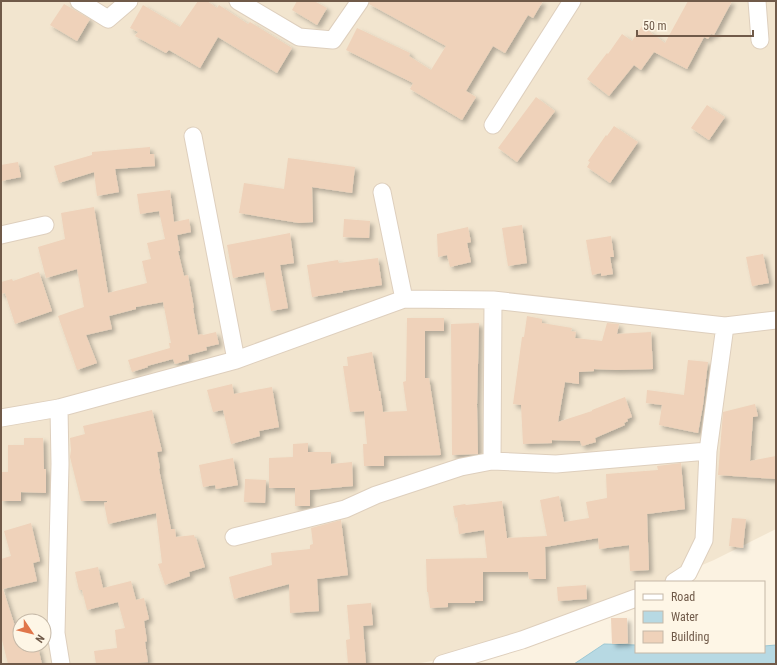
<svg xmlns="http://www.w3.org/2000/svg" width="777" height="665" font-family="'Roboto Condensed',sans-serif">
<defs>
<filter id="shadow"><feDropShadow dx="3.5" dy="3.5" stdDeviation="2" flood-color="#0004"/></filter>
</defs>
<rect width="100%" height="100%" fill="#fbf2e1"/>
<path fill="#f2e5cf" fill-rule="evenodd" d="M1 1H776V529L714 560 662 582H636V593L508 648 415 664H1ZM20 621H44V645H20Z"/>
<path fill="#b7d9e3" stroke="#9dc8d4" d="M604 644 636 645V652H764V646L776 645V664H574Z"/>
<path fill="#efd2ba" filter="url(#shadow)" d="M198 1H207L217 8 219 5 248 24 250 22 292 48 277 73 218 37 200 68 169 50 166 53 135 36 138 32 130 28 143 5 180 27Z
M297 1H314L327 8 317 25 292 10Z
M370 1H543L533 18 528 15 505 53 493 46 466 91 476 97 462 120 410 89 413 83 346 50 357 28 410 53 409 56 431 70 446 46 369 4Z
M688 1H732L714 35 711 34 708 39 704 37 687 69 654 52 641 70 634 65 609 96 587 79 607 53 608 54 622 34 632 41 642 26 665 43Z
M64 4 90 19 77 41 50 25Z
M536 97 555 111 517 162 498 148Z
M707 105 725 117 709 140 691 128Z
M614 126 638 142 610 183 587 167 590 162 588 161 606 135 607 136Z
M150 147V154H154L155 166 115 169 119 192 97 196 94 172 59 183 54 166 92 155V152Z
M288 158 355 167 352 193 312 187 313 222 299 223 239 213 244 183 284 189Z
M18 162 21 177 1 181V165Z
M170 190 174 222 189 219 191 232 177 235 180 251H178L184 276 188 275 194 308H193L198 335 202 334 203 335 216 332 219 344 206 347 207 350 188 355 189 360 175 364 173 359 147 366 148 367 132 372 128 360 170 348 169 343H171L163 302 136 307V309L109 316 112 329 86 335 97 363 77 370 58 316 84 307 77 269 46 278 38 247 65 239 61 213 94 207 108 293 147 283 142 261 151 259 147 243 165 239 159 211 140 214 137 194Z
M344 219 370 221 369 238 343 237Z
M522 225 527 263 508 266 502 228Z
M468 227 471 242 467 243 471 262 450 267 447 255 438 257 437 234Z
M290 233 294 263 280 265 288 308 271 311 264 272 233 278 227 245Z
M611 236 614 257H610L613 274 601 276V273L592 275 586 240Z
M763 254 769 283 752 286 746 257Z
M378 258 382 285 343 291V292L312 297 307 265 338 260 339 263Z
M39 272 52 311 15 324 5 293 1 294V282L12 279 13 281Z
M527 316 542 319V323L572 328 571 331 576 332 575 338 602 341 607 323 619 324 617 334 651 332 653 369 616 370 594 369V371L579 372V384L565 382 558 422 592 411V410L625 397 632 417 627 419 628 421 624 423 625 425 595 438 596 442 582 446 580 441 552 440V443L523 444 521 405 513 404 522 337H524Z
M407 318H444V331H425V378H429L441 455 384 456V466H364L363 444H367L364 411 350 412 343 366H348L347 357 372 352 379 391H380L383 412 407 411 403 382 406 381Z
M479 323 477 406 478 454 452 455 451 324Z
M688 360 708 362 703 405 698 433 659 425 662 405 646 403 647 390 684 395Z
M232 384 234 394 272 387 279 427 259 431 260 436 231 444 223 410 213 412 207 390Z
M755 404 758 416 753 417 750 461 776 456V479L718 475 723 412Z
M152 410 162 451 157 452 160 468 159 469 171 529H175L176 537 194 535 195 538H196L205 567 189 572 190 576 165 585 158 564 162 563 156 513 108 524 104 503 107 502V501H81L70 457 71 450 70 438 85 434 83 426Z
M24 438H43L44 469H46V493L21 492V501H1L2 472H8V445H24Z
M308 443V452H331V464L352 462 353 486 310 490V506H295V488H269V458L293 457V444Z
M233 458 238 485 216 489 215 485 203 487 199 465Z
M681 463 685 509 647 514 649 570 630 571 629 545 599 549 598 538 545 547 546 579H529L528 572H483V601H475V603H448V607L430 608 428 592H427L426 559 487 558 484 530 459 534 457 517 455 518 453 506 465 504 466 505 502 501 507 538 547 536 540 500 559 496 564 522 589 518 586 502 607 498 606 474 658 470 657 466Z
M245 479 266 480 265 503 244 502Z
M732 518 746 519 743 548 729 546Z
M341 520 348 575 317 579 319 611 290 613 289 584 234 599 229 577 272 565 271 553 310 549V545L313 544 311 528Z
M31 523 40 561 33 563 37 581 3 589 23 651 38 647 42 664H8L1 636V559L11 556 4 531Z
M98 567 103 588 131 581 136 600 144 598 149 619 144 621 147 641 145 642 148 662 128 664H96L94 651 117 648 115 630 125 628 118 602 87 610 82 590H79L75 572Z
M586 585 587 599 558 601 557 587Z
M371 603 373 625 363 626 366 664H348L346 640 350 639 347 605Z
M611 618H627L628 643 612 644Z"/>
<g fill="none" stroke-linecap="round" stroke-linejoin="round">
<g stroke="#decfbd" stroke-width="19">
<path id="street" d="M79 1 108 19 129 1
M238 1 299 37 333 40 360 1
M757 1 760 40
M493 125 572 1
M193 136 236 360
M382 192 404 299
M1 235 45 225
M59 408 60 464 56 633 61 664
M1 418 59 408 236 360 404 299 493 300 725 326 776 320
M492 461 493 300
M234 537 345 509 376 495 461 467 492 461 556 464 708 451
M674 582 688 573 704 540 708 451 725 326
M442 664 522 640 636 598"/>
</g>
<use href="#street" stroke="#fff" stroke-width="17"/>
</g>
<rect width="777" height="665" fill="none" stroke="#705a49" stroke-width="4"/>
<rect x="635" y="581" width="130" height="72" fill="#fef6e6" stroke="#c5b8a7"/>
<rect x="643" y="594" width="20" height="6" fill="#ffffff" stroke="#c5b8a7"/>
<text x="671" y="601" font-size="12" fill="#705a49">Road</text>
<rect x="643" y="611" width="20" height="12" fill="#b7d9e3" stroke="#c5b8a7"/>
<text x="671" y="621" font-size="12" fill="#705a49">Water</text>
<rect x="643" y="631" width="20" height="12" fill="#efd2ba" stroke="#c5b8a7"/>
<text x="671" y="641" font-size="12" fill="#705a49">Building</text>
<g transform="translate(32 633) rotate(125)"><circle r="19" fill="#fef6e6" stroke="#c5b8a7"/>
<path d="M0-3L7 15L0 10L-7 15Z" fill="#e0764a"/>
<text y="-6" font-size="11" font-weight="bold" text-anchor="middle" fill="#705a49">N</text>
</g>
<path d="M637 30v6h116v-6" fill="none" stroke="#705a49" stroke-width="2"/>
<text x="643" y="30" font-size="12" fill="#705a49" stroke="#fef6e6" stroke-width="3" paint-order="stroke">50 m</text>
</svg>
